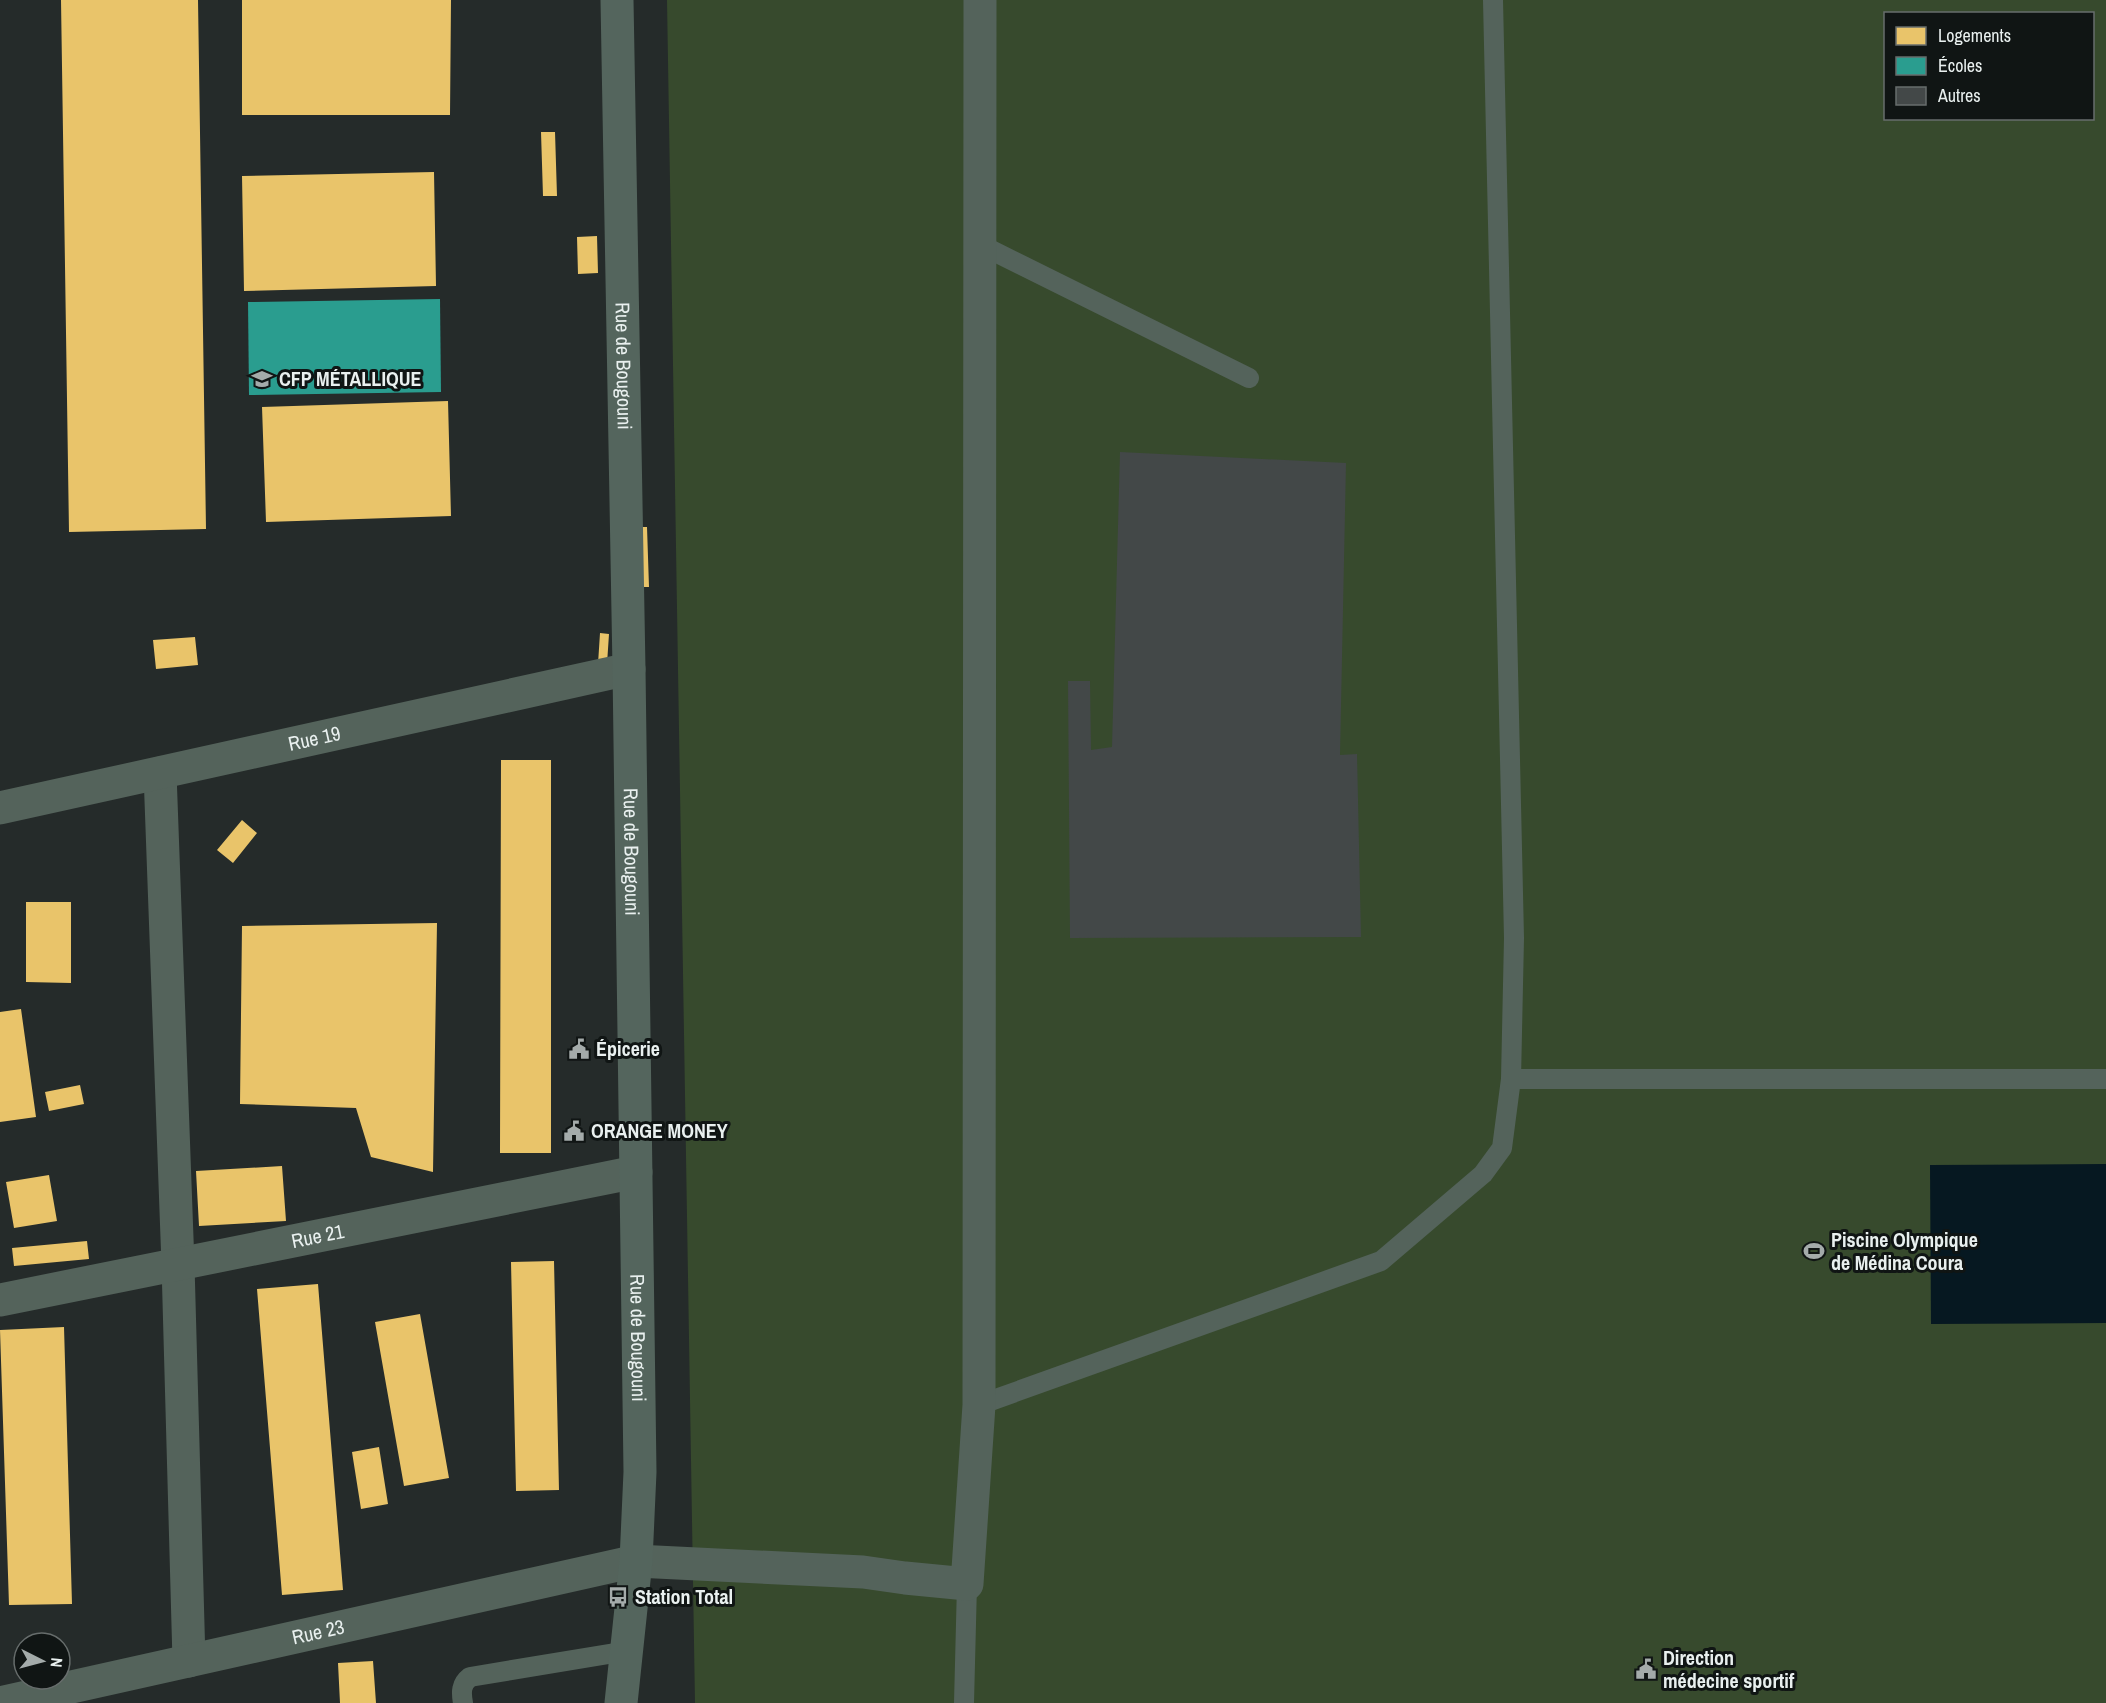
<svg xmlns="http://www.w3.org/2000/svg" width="2106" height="1703" font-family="'Archivo Narrow',sans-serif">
<rect width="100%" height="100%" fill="#252b2a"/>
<path fill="#374a2d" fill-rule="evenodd" d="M667 0H2106V1703H695ZM1886 14H2092V118H1886Z"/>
<path fill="#061821" d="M2106 1164V1323L1931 1324 1930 1165Z"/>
<path fill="#e9c46a" d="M61 0H198L206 529 69 532Z
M242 0H451L450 115H242Z
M541 132H555L557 196H543Z
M434 172 436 286 244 291 242 176Z
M597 236 598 273 578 274 577 237Z
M448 401 451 516 266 522 262 407Z
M636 527H647L649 587H638Z
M600 633 609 634 607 664H598Z
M195 637 198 665 156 669 153 640Z
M501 760H551V1153H500Z
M242 820 257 833 233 863 217 850Z
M26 902H71V983L26 982Z
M437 923 433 1172 371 1157 356 1108 240 1104 242 926Z
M21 1009 36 1117 0 1122V1012Z
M80 1085 84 1104 49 1111 45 1092Z
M282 1166 286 1221 199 1226 196 1171Z
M49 1175 57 1221 14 1228 6 1182Z
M87 1241 89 1259 14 1266 12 1248Z
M554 1261 559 1490 516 1491 511 1262Z
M318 1284 343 1590 282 1595 257 1289Z
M420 1314 449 1478 404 1486 375 1322Z
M64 1327 72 1604 9 1605 0 1330Z
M379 1447 388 1504 361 1509 352 1452Z
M373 1661 376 1703H340L338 1663Z"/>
<path fill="#2a9d8f" d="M440 299 441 392 249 395 248 302Z"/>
<path fill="#434848" d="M1120 452 1346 463 1340 755 1357 754 1361 937 1070 938 1068 681H1090L1091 750 1112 747Z"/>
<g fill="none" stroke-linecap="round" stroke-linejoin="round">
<path stroke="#54635b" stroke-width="20" d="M979 244 1249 378
M1511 1079H2106
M979 1405 1381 1261 1483 1174 1502 1148 1511 1079 1514 938 1493 0
M463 1703C461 1692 461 1684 470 1677L627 1651
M964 1703 967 1584"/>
<g stroke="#54635b" stroke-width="33">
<path d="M160 773 178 1265 189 1661"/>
<path id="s1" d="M0 808 629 669"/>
<path id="s2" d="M0 1300 636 1172"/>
<path id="s3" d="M0 1703 636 1561 863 1572 905 1578 967 1584 979 1405 980 0"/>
</g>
<path stroke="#54655d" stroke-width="33" id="s4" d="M617 0 629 669 640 1472 636 1561 621 1703"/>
</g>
<defs>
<g id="school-bare" transform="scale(1.62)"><path d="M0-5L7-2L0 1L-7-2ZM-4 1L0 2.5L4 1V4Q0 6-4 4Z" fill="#a4abaa" stroke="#101514" stroke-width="2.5" paint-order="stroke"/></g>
<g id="civic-bare" transform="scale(1.62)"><path d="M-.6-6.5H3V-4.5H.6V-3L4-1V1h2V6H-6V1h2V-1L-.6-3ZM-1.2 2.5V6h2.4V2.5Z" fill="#a4abaa" stroke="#101514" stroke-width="2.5" paint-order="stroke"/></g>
<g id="stadium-bare" transform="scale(1.62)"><path d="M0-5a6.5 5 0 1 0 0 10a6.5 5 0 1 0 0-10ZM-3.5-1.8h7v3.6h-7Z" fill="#a4abaa" stroke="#101514" stroke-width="2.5" paint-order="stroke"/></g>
<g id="bus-bare" transform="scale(1.62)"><path d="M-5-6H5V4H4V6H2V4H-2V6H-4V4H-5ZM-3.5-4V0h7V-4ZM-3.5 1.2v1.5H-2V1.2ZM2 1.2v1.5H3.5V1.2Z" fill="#a4abaa" stroke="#101514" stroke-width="2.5" paint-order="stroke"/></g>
</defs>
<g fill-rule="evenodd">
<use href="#school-bare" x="262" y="379"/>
<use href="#civic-bare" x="579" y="1049"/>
<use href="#civic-bare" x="574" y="1131"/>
<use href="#stadium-bare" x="1814" y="1251"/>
<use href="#bus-bare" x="618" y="1597"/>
<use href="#civic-bare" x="1646" y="1669"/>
</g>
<g text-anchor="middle" stroke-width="6" stroke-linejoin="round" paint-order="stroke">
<g font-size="20" fill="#e9f0ef" stroke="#101514">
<text dy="7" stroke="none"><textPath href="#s4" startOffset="366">Rue de Bougouni</textPath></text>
<text dy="7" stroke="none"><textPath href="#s1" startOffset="322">Rue 19</textPath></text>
<text dy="7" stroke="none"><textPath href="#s4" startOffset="852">Rue de Bougouni</textPath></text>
<text dy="7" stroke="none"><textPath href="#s2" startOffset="324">Rue 21</textPath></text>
<text dy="7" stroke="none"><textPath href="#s4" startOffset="1338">Rue de Bougouni</textPath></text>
<text dy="7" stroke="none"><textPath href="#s3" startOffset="326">Rue 23</textPath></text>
</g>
<g font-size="20" font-weight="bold" fill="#e9f0ef" stroke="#101514" text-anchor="start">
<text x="279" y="386">CFP MÉTALLIQUE</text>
<text x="596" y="1056">Épicerie</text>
<text x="591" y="1138">ORANGE MONEY</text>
<text x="1831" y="1247">Piscine Olympique<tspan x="1831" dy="23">de Médina Coura</tspan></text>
<text x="635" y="1604">Station Total</text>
<text x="1663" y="1665">Direction<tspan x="1663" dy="23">médecine sportif</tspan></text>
</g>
</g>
<rect x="1884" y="12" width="210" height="108" fill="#101514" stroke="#676d6c" stroke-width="1.5"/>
<rect x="1896" y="27" width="30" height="18" fill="#e9c46a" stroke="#676d6c" stroke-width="1.5"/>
<text x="1938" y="42" font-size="18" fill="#e9f0ef">Logements</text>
<rect x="1896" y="57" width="30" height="18" fill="#2a9d8f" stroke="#676d6c" stroke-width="1.5"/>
<text x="1938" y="72" font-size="18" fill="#e9f0ef">Écoles</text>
<rect x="1896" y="87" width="30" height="18" fill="#434848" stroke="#676d6c" stroke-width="1.5"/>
<text x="1938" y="102" font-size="18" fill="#e9f0ef">Autres</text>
<g transform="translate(42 1661) rotate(96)"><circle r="28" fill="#101514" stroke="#676d6c" stroke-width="1.5"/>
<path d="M0-4.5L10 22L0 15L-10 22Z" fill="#a4abaa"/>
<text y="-9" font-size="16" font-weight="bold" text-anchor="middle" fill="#e9f0ef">N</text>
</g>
</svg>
